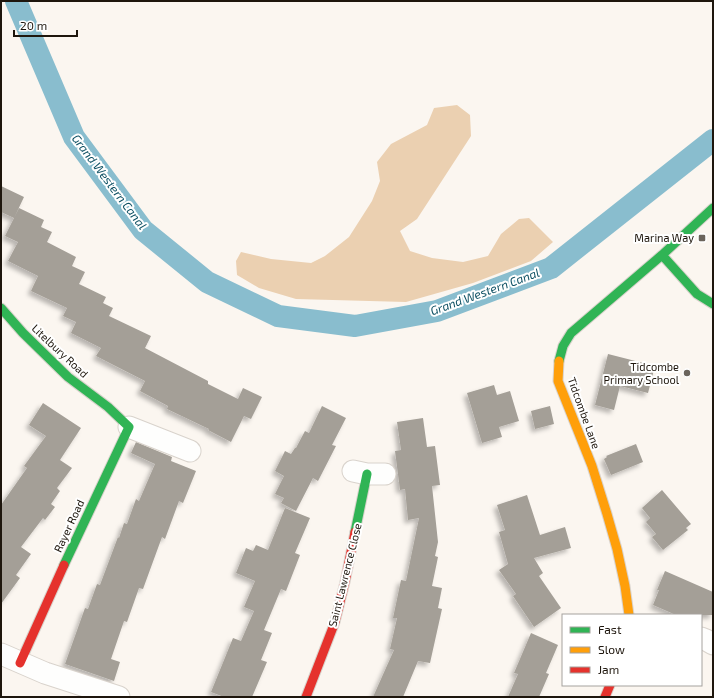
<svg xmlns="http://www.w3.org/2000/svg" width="714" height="698" font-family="'Exo 2',sans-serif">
<defs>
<filter id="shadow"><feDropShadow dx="-3.5" dy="3.5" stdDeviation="2" flood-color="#0004"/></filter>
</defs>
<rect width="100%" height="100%" fill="#fbf6f0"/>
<path fill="#ebd0b1" d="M457 105 470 115 471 136 417 219 400 231 410 251 432 258 463 262 488 256 501 234 519 219 529 218 553 242 531 261 473 283 406 302 296 299 259 288 237 275 236 261 241 252 271 259 311 263 325 256 349 237 372 201 380 181 377 162 391 144 427 125 434 108Z"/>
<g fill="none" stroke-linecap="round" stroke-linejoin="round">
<path stroke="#89bdce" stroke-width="22" d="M16 1 74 137 143 230 207 282 278 316 355 326 437 311 551 268 713 140"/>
</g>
<path fill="#a49f97" filter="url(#shadow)" d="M1 186 24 197 14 218 1 212Z
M19 208 44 220 41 227 52 232 47 242 76 257 72 266 85 272 79 284 106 297 103 303 113 308 109 316 151 336 145 348 208 381V384L238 399 243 388 262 397 251 419 244 416 231 442 208 430 209 429 167 409 168 406 140 391 145 381 96 356 101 348 71 333 76 322 63 316 67 308 31 291 38 276 8 261 18 242 5 236Z
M608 354 655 366 648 393 620 386 614 410 595 405Z
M494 385 497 395 510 391 519 421 499 427 502 437 482 443 467 393Z
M43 403 81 428 60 460 72 468 57 488 60 491 51 504 55 507 45 520 43 518 21 547 31 554 16 575 20 578 1 604V505L27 468 24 466 46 436 29 425Z
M322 406 346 418 332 445 336 446 318 481 313 478 296 511 281 503 284 498 275 494 284 476 275 471 285 451 291 454 295 448H296L305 431 309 433Z
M550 406 554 424 535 429 531 411Z
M423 418 427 447 435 446 440 485 432 486 438 542 435 556 438 557 432 586 442 588 438 608 442 609 430 663 418 661 403 697H373L394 650 390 649 397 618H393L401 580 406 581 419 518 408 520 405 489 400 490 395 451 401 450 397 422Z
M136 442 172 457 171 461 196 471 183 503 179 501 165 539 162 537 143 589 139 588 127 622 124 621 111 659 120 662 114 681 65 664 85 608 88 609 97 584 100 585 118 537 119 538 124 523 127 524 136 499 139 501 155 464 131 453Z
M636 444 643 462 611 475 604 459 607 457 606 456Z
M662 490 691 524 686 528 688 530 663 550 652 537 656 534 646 522 650 518 642 508Z
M527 495 540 535 565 527 571 548 534 558 543 573 539 576 561 608 534 627 513 596 516 594 499 570 508 564 499 532 505 530 497 505Z
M285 508 310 518 295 553 300 555 286 591 281 589 264 630 272 633 261 660 267 662 252 697H224L211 692 233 638 241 641 254 611 244 607 255 581 236 573 246 548 253 551 256 545 268 550Z
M665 571 713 592V615H676L653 605 659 590H657Z
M531 633 558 645 546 673 549 674 539 697H508L518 674 514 673Z"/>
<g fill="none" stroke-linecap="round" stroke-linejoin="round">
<g stroke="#d9d3cc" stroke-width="23">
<path id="street" d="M129 427 190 451
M353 471 367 474H385
M701 638 706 640 713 644
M1 654 45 673 119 697"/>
</g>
<g stroke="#d9d3cc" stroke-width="11">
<path id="fast" d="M662 255 697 294 713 304
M1 308 23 333 68 377 108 407 129 427 64 565
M559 361 563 346 571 333 662 255 713 208
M355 532 367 474"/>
</g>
<g stroke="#d9d3cc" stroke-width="11">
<path id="slow" d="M559 361 558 381 592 466 607 514 617 549 625 586 629 615"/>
</g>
<g stroke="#d9d3cc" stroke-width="11">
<path id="jam" d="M20 663 64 565
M306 697 335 622 345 582 355 532
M605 697 610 685"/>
</g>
<use href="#street" stroke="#fefefd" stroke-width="21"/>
<use href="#fast" stroke="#30b455" stroke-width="9"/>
<use href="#slow" stroke="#ff9f0a" stroke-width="9"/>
<use href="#jam" stroke="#e5322d" stroke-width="9"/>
</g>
<g fill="#6b645c" stroke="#fff" stroke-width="1.5">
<rect x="698" y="234" width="8" height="8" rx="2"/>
<circle cx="687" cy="373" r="4"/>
</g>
<g text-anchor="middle" stroke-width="4" stroke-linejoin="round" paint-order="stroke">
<g font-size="11" fill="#1e160d" stroke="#fff" text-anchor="end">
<text x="694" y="242">Marina Way</text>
<text x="679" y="371">Tidcombe<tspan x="679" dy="13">Primary School</tspan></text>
</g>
<g font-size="11" fill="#1e160d" stroke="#fff">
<text transform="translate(60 351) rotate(43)" y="4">Litelbury Road</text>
<text transform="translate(584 413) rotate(70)" y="4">Tidcombe Lane</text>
<text transform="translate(69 526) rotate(-65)" y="4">Rayer Road</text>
<text transform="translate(345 575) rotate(-76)" y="4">Saint Lawrence Close</text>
</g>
<g font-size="12" font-style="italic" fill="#0c4f62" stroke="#fff">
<text transform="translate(109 182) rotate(53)" y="4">Grand Western Canal</text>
<text transform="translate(485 292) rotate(-20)" y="4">Grand Western Canal</text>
</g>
</g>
<rect width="714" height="698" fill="none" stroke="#1e160d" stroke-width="4"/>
<rect x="562" y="614" width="140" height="72" fill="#ffffff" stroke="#a5a29e"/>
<rect x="570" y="627" width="20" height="6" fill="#30b455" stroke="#a5a29e"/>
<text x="598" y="634" font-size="12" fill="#1e160d">Fast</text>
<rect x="570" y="647" width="20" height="6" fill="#ff9f0a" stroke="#a5a29e"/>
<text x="598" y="654" font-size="12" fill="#1e160d">Slow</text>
<rect x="570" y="667" width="20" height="6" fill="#e5322d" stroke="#a5a29e"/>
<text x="598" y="674" font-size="12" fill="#1e160d">Jam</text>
<path d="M14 30v6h63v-6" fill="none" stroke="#1e160d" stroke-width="2"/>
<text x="20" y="30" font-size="12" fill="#1e160d" stroke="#ffffff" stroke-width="3" paint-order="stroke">20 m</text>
</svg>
